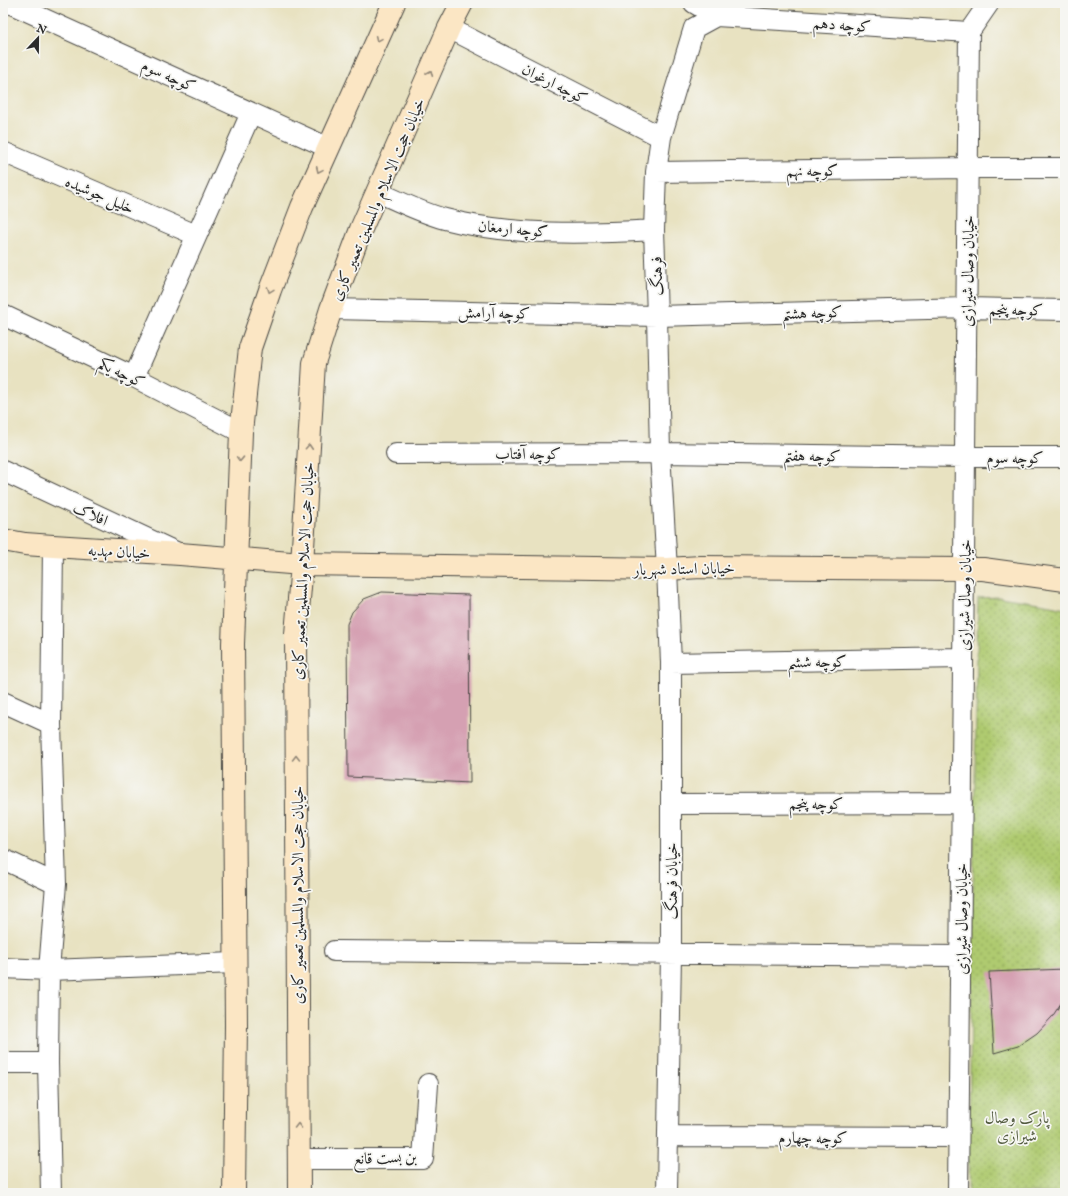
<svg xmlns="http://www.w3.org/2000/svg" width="1068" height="1196" font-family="'IM FELL English',Amiri,serif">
<defs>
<pattern id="park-dots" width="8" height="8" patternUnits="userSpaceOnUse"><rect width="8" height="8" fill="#afca70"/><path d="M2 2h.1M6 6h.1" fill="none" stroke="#8fa45c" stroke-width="1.8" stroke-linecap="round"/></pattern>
</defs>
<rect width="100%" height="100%" fill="#f6f6f2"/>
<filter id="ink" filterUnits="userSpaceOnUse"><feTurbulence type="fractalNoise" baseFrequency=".025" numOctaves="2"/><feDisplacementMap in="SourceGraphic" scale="8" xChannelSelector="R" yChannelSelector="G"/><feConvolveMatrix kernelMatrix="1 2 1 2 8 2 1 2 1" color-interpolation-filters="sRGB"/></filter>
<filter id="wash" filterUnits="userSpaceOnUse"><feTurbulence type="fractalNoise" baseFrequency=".012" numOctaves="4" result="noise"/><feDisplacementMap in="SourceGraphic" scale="16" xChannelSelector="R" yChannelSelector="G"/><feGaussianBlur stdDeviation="0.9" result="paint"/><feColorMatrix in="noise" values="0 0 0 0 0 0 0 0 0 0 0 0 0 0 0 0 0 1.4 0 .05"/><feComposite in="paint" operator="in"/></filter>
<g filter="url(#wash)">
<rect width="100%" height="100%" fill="#e8e2c1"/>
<path fill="url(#park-dots)" stroke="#6d7a4e" d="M999 597 1040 603 1065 608V1193H968L978 598Z"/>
<g id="blocks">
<path fill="#d5a0b2" d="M382 592 469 595 470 783 348 777 347 624 352 612 364 599Z
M1065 969V997L1052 1017 1037 1033 1018 1046 994 1053 989 972Z"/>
</g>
</g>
<g filter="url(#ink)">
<use href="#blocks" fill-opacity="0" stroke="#474642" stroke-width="1"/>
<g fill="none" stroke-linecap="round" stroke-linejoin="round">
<g stroke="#474642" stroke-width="22">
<path id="street" d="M9 3 329 148
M694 3 716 16 969 32
M449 28 661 137
M3 152 196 235
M656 172 967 168H1065
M378 192C400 202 422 213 445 219 510 236 587 234 654 230
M331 309 657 316 966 308 1065 310
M3 315 134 377 241 432
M134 377 251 113
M396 454 660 453 965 457H1065
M3 471 178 553
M671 663 963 658
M3 702 51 724
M671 804 962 803
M3 859 56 884
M334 951 960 956
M3 968 49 970 235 963
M3 1063H48
M668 1136 958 1137
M299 1159H423L428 1084
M51 1193 48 1063 49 970 56 884 51 724 53 546
M667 1193 671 954V663L667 569 660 453 657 316 654 230 656 172 661 137 694 28 716 16 722 3
M958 1193 969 32 989 3"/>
</g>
<g stroke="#474642" stroke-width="24">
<path id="secondary" d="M3 540 25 544 53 546 180 554 302 564 667 569 701 567 964 569H983L1065 580
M234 1193 236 1025 233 644 241 432 250 348 270 290 302 207 394 3
M299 1193 296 634 302 564 314 363 331 309 361 229 449 28 462 3"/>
</g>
<use href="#street" stroke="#fff" stroke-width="20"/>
<use href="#secondary" stroke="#fbe6c4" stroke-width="22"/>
</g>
<defs><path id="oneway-chevron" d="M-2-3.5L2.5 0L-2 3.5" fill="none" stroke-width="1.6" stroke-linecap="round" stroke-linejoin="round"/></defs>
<g stroke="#938878">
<use href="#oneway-chevron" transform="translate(378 39) rotate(114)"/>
<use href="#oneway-chevron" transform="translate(430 73) rotate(-66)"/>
<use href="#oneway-chevron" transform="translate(319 170) rotate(114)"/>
<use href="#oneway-chevron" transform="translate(270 290) rotate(110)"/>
<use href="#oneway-chevron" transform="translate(309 447) rotate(-86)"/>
<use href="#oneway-chevron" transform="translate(240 459) rotate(92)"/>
<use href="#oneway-chevron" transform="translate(296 758) rotate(-90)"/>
<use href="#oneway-chevron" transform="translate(298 1126) rotate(-90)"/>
</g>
</g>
<g text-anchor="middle" stroke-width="3.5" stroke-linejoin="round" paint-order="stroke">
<g font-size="16" fill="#2b2b2b" stroke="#f6f6f2">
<text transform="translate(842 24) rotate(4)" y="6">کوچه دهم</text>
<text transform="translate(169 75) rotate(24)" y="6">کوچه سوم</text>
<text transform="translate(555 83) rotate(27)" y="6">کوچه ارغوان</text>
<text transform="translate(812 170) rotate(-1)" y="6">کوچه نهم</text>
<text transform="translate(100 194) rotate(23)" y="6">خلیل جوشیده</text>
<text transform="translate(377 199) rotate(-67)" y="6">خیابان حجت الاسلام والمسلمین تعمیر کاری</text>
<text transform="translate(513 228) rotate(5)" y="6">کوچه ارمغان</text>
<text transform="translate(967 271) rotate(-89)" y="6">خیابان وصال شیرازی</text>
<text transform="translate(656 276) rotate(-92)" y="6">فرهنگ</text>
<text transform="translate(1016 309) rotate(1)" y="6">کوچه پنجم</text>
<text transform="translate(494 312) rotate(1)" y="6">کوچه آرامش</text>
<text transform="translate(812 312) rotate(-2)" y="6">کوچه هشتم</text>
<text transform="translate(122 372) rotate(26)" y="6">کوچه یکم</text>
<text x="528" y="459">کوچه آفتاب</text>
<text transform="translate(812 455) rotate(1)" y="6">کوچه هفتم</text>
<text x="1015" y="463">کوچه سوم</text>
<text transform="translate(91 513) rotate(25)" y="6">افلاک</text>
<text transform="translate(119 551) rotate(3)" y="6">خیابان مهدیه</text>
<text transform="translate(684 568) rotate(-1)" y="6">خیابان استاد شهریار</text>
<text transform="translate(302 571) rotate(-87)" y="6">خیابان حجت الاسلام والمسلمین تعمیر کاری</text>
<text transform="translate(964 595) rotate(-89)" y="6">خیابان وصال شیرازی</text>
<text transform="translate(817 661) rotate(-1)" y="6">کوچه ششم</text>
<text x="816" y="809">کوچه پنجم</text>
<text transform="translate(671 881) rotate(-90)" y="6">خیابان فرهنگ</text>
<text transform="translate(297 895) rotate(-90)" y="6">خیابان حجت الاسلام والمسلمین تعمیر کاری</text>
<text transform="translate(961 919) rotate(-90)" y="6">خیابان وصال شیرازی</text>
<text x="813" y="1143">کوچه چهارم</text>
<text transform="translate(385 1157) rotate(-2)" y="6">بن بست قانع</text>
</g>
<g font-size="16" fill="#535b40" stroke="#f6f6f2">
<text x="1017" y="1123">پارک وصال<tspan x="1017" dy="18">شیرازی</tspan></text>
</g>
</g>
<rect width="1068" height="1196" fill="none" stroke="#f6f6f2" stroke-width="16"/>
<g transform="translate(38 38) rotate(22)" stroke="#f6f6f2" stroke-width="3" paint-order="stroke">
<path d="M0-3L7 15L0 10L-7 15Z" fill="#2b2b2b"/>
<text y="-6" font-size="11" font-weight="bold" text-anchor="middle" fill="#2b2b2b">N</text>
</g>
</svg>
